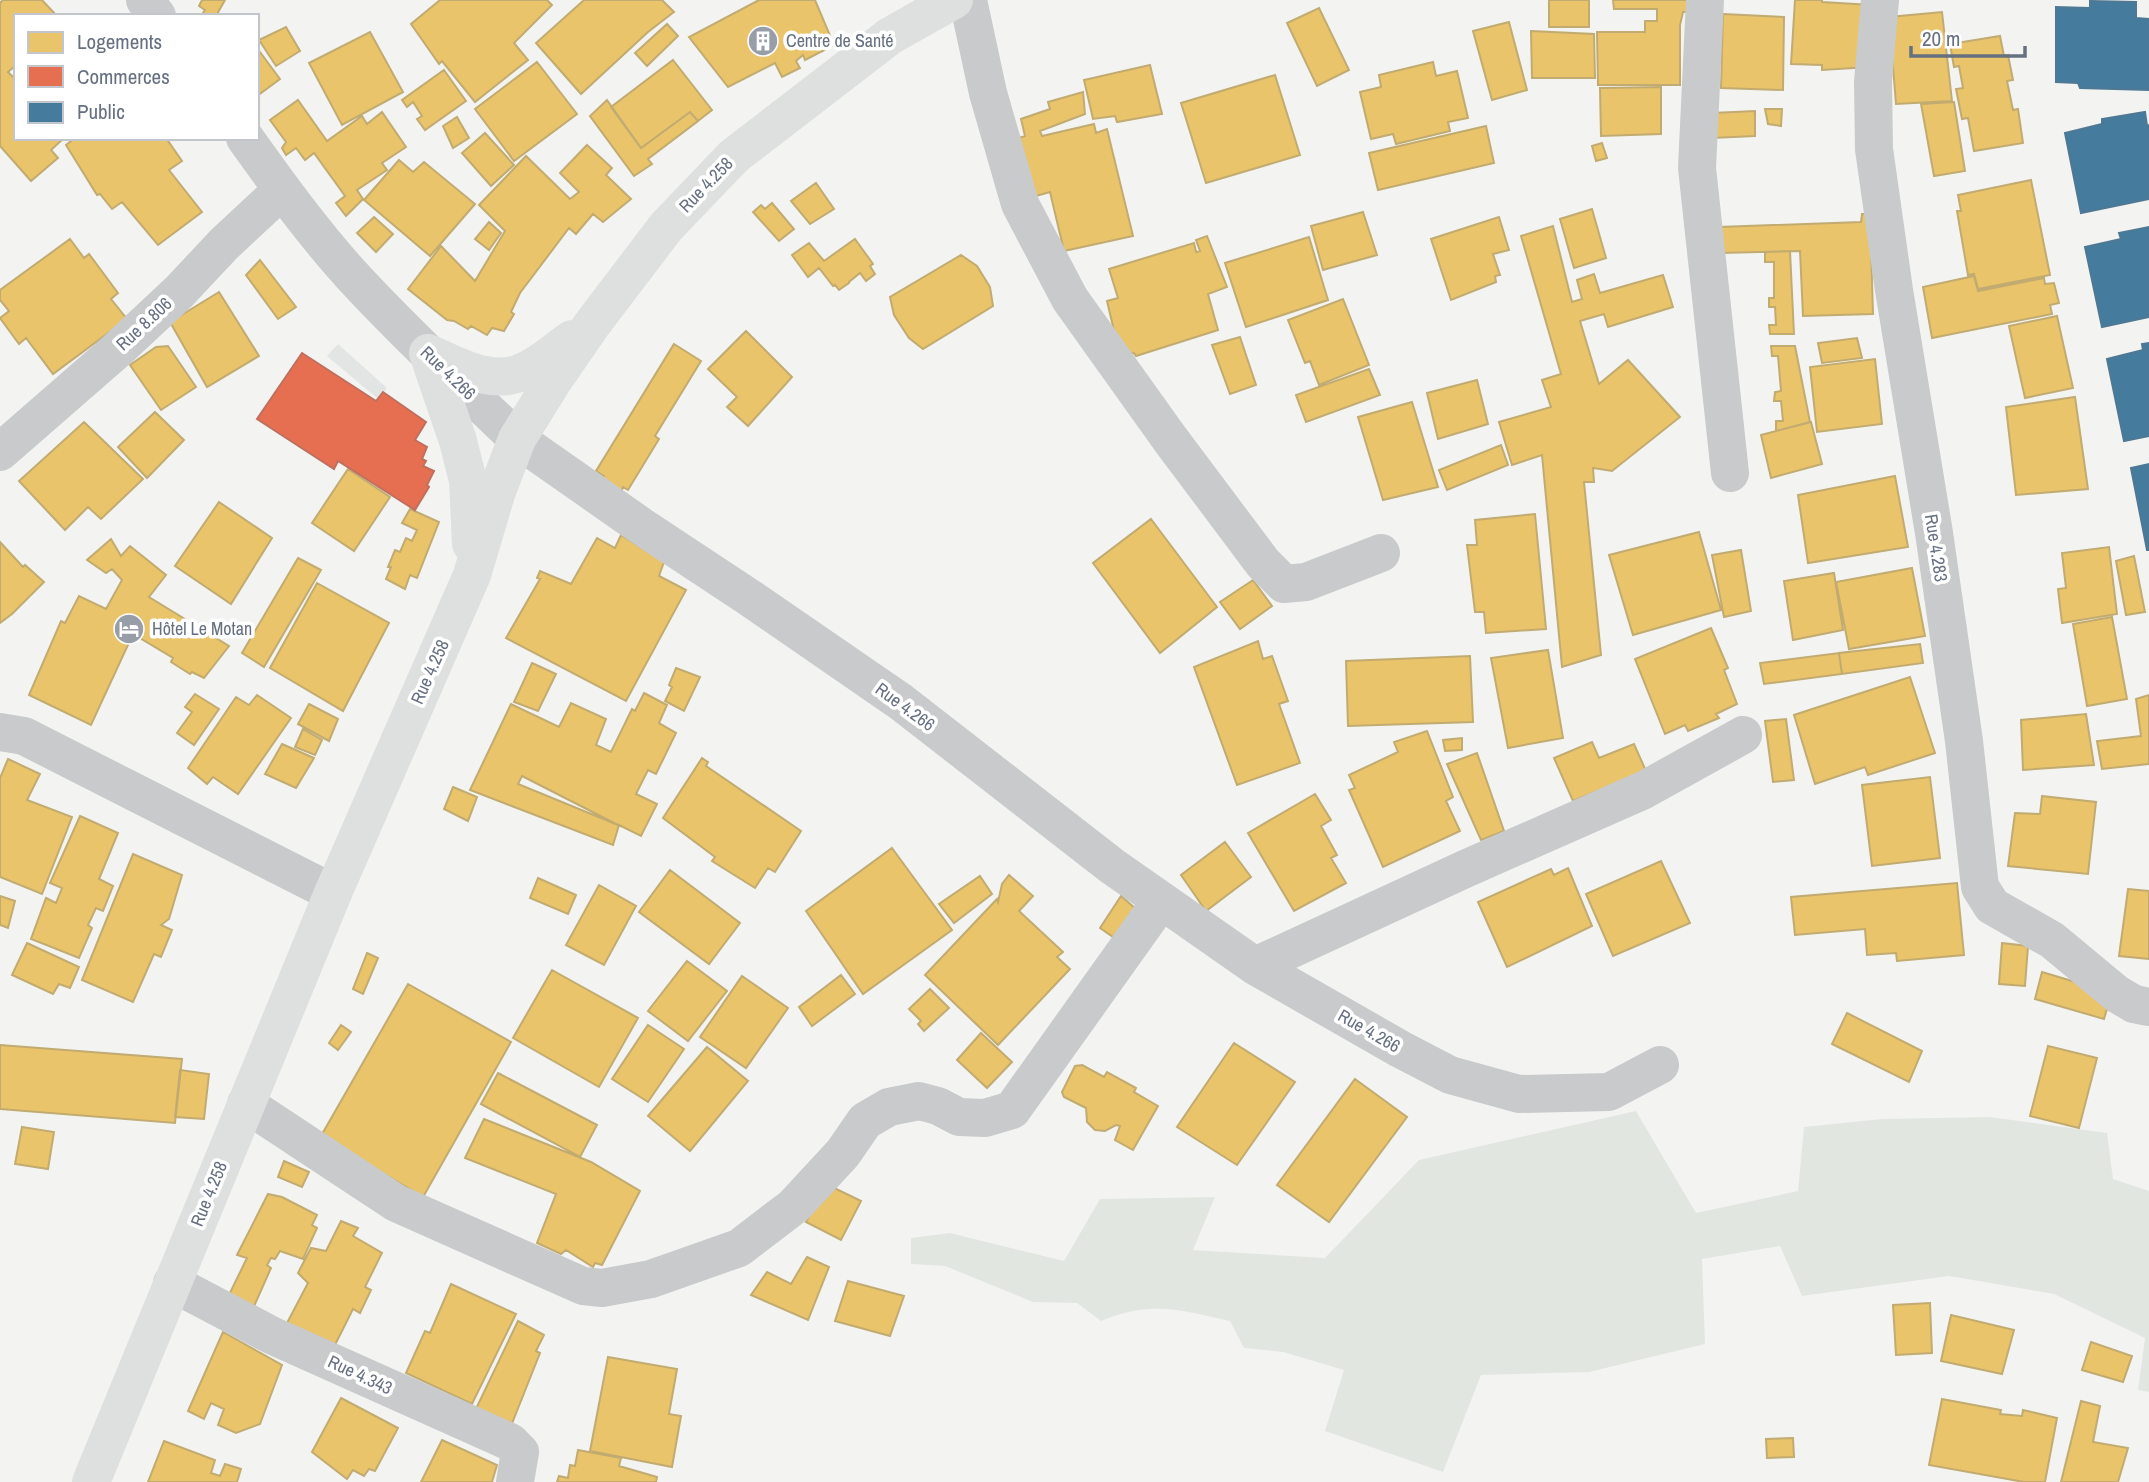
<svg xmlns="http://www.w3.org/2000/svg" width="2149" height="1482" font-family="'Archivo Narrow',sans-serif">
<rect width="100%" height="100%" fill="#f3f4f2"/>
<path fill="#e3e5e5" d="M338 344 387 388 378 399 327 356Z"/>
<path fill="#e2e6e1" d="M1636 1111 1696 1213 1798 1191 1804 1127 1882 1119 1990 1117 2107 1133 2113 1179 2149 1191V1392L2138 1390 2145 1338 2054 1294 1949 1276 1802 1296 1780 1246 1702 1259 1705 1344 1589 1372 1481 1375 1443 1472 1325 1431 1344 1370 1283 1352 1244 1348 1230 1321C1180 1310 1151 1300 1101 1321L1077 1303 1033 1302 945 1266 911 1264V1238L950 1233 1064 1261 1100 1199 1215 1197 1193 1250 1325 1258 1419 1160Z"/>
<path fill="#e9c46a" stroke="#c2ab71" stroke-width="2" fill-rule="evenodd" d="M3 0H42L57 16H16V65L8 72 16 80V138H64L51 150 58 158 31 181 0 146V3Z
M202 0H225L216 16H201L205 10 199 6Z
M440 0H547L552 5 514 43 528 60 475 102 442 61 439 64 411 24Z
M584 0H662L674 12 648 32 581 94 536 43Z
M759 0H815L834 45 805 60 803 55 796 61 800 68 782 77 775 63 728 87 689 37Z
M1549 0H1589V27H1549Z
M1613 0H1691V12H1683L1680 25V85H1598L1597 32H1645V21H1657V9H1614Z
M1795 0H1822V2L1872 5 1870 67 1822 70V65L1791 64Z
M1319 8 1349 70 1317 86 1287 23Z
M1942 12 1952 101 1896 104 1889 17Z
M1723 14 1784 17 1783 90 1721 88Z
M1509 22 1527 90 1492 100 1473 31Z
M667 24 678 36 647 66 635 53Z
M286 27 300 51 276 66 259 40Z
M1531 31 1594 34 1595 78H1532Z
M370 32 403 92 342 125 309 63Z
M2000 36 2004 56 2008 55 2013 80 2007 81 2013 110 2018 109 2023 143 1974 151 1968 118 1962 119 1956 89 1963 88 1959 66 1954 67 1950 44Z
M257 48 280 79 257 96Z
M673 60 712 110 698 121 690 112 641 148 611 107Z
M537 62 577 114 514 161 475 109Z
M1433 62 1436 76 1457 71 1468 118 1448 122 1450 131 1396 144 1393 134 1371 139 1360 92 1381 87 1379 75Z
M1150 65 1162 114 1117 122 1115 116 1093 119 1084 80Z
M444 70 466 101 425 130 417 119 422 116 413 102 407 107 402 100Z
M1275 75 1300 155 1206 183 1181 103Z
M1661 87V134L1601 136 1600 88Z
M1083 92 1085 114 1040 131 1042 136 1094 124 1096 133 1107 129 1133 236 1064 251 1050 192 1029 198 1015 139 1025 136 1021 119 1050 109 1048 102Z
M298 100 327 141 362 116 367 124 382 112 406 147 382 163 387 170 357 190 363 199 346 216 336 203 345 196 314 153 305 160 296 148 286 155 282 148 286 142 270 120Z
M607 100 641 148 690 112 698 121 648 159 652 164 634 176 590 116Z
M1954 102 1965 171 1934 176 1921 104Z
M1765 109H1782L1781 126 1768 124Z
M1755 111V136L1712 138V113Z
M457 117 469 138 453 148 443 126Z
M1486 126 1494 163 1378 190 1369 153Z
M485 133 514 165 491 186 462 153Z
M75 138H166L182 161 169 170 202 212 158 245 122 202 112 209 100 194 97 195 66 145Z
M1602 143 1607 158 1596 161 1592 146Z
M587 145 612 168 606 175 631 199 603 222 593 214 576 234 569 228 520 293 511 312 514 314 504 331 492 328 487 335 471 326 468 329 454 321 447 320 408 289 441 246 475 281 505 231 479 205 526 156 570 199 579 192 560 173Z
M399 160 413 172 424 162 475 204 430 256 364 200Z
M2031 180 2050 275 1978 289 1974 274 1968 275 1957 211H1961L1958 195Z
M816 183 834 209 810 224 791 201Z
M772 203 794 229 779 241 753 212 761 205 765 209Z
M1592 209 1606 258 1574 268 1560 219Z
M1363 212 1377 255 1323 270 1311 226Z
M1862 214H1874L1871 248 1873 314 1803 316 1800 251 1721 253 1719 227 1861 222Z
M374 217 393 234 376 252 357 233Z
M1499 217 1509 250 1493 254 1500 275 1495 276 1496 282 1451 300 1431 239Z
M489 222 501 233 489 250 475 239Z
M1553 226 1572 302 1582 299 1577 280 1594 274 1600 293 1663 275 1673 307 1608 327 1604 314 1580 321 1599 384 1628 360 1680 417 1612 471 1593 468 1594 482H1584L1601 655 1562 667 1542 455 1512 465 1499 422 1551 407 1542 380 1561 374 1521 236Z
M1207 236 1227 287 1208 294 1218 330 1136 356 1134 353 1120 356 1107 301 1118 298 1109 269 1194 243 1196 252 1200 251 1196 240Z
M1309 237 1328 300 1246 327 1225 263Z
M70 239 84 258 89 254 118 293 111 299 127 319 53 374 26 338 19 344 0 318 9 311 0 300V290Z
M855 239 873 264 870 266 875 274 866 281 860 273 849 282V283L839 290 835 285 833 286 819 268 808 277 792 255 809 243 824 261Z
M1790 251 1794 334H1770L1769 325H1776L1775 307H1769V298H1774V262H1765V252Z
M961 255 977 266 990 287 993 306 923 349 909 338 894 315 890 297Z
M260 260 296 307 278 319 246 275Z
M1974 276 1978 291 2044 278 2045 284 2054 283 2059 303 2050 305 2052 314 1932 338 1923 287Z
M219 292 259 356 207 387 170 322Z
M1343 299 1369 365 1319 385 1310 361 1305 363 1288 320Z
M2057 316 2073 388 2025 398 2009 326Z
M746 331 792 377 748 426 727 407 737 397 708 369Z
M1240 337 1256 385 1230 394 1212 345Z
M1857 338 1862 358 1822 363 1818 343Z
M674 344 701 361 655 436 659 439 628 490 623 487 619 497 599 486 604 476 596 471Z
M168 346 196 387 161 410 130 365 156 347Z
M1771 346H1795L1810 422 1776 431V421H1783L1781 401H1774L1775 392 1781 391 1778 356H1772Z
M1875 359 1882 424 1817 432 1810 367Z
M1369 369 1380 395 1306 422 1296 395Z
M1477 380 1488 424 1438 439 1427 393Z
M2075 397 2088 489 2016 495 2006 407Z
M1412 402 1438 487 1383 500 1358 417Z
M155 412 184 440 147 478 118 447Z
M84 422 143 479 101 519 88 507 65 530 19 481Z
M1811 422 1822 464 1771 478 1761 435Z
M1501 445 1508 465 1447 490 1439 470Z
M348 469 390 497 354 551 312 523Z
M1895 476 1908 547 1808 563 1798 495Z
M219 502 272 538 231 604 175 566Z
M410 509 439 522 417 578 410 575 405 589 386 579 391 567H388L395 550 400 552 406 538 412 541 417 530 402 523Z
M1535 514 1546 629 1486 633 1484 612H1475L1467 545H1477L1475 520Z
M1151 519 1217 607 1160 653 1093 563Z
M1699 532 1721 610 1633 635 1609 555Z
M621 535 664 562 659 576 686 590 626 701 506 638 540 579 537 578 540 571 571 584 597 538 615 548Z
M111 539 121 556 130 546 166 575 149 597 229 646 204 678 192 672 190 674 171 662 173 658 133 634 91 725 29 695 61 621 65 623 79 596 106 609 122 580 112 569 106 573 87 560Z
M0 542 23 567 25 565 44 582 12 614 0 623Z
M2109 547 2117 614 2062 623 2058 589 2066 588 2062 553Z
M1741 550 1751 611 1724 617 1712 555Z
M2134 556 2145 612 2126 615 2116 561Z
M298 558 321 570 264 667 242 653Z
M1912 568 1925 636 1849 649 1836 582Z
M1834 573 1843 630 1793 640 1784 581Z
M1253 580 1272 606 1240 629 1220 602Z
M317 583 389 623 343 711 270 668Z
M2112 617 2127 699 2087 706 2073 624Z
M1711 628 1728 668 1724 670 1737 704 1716 714 1719 718 1688 731 1685 725 1665 734 1635 659Z
M1258 641 1263 659 1272 656 1288 701 1279 704 1300 763 1237 785 1194 667Z
M1920 644 1923 663 1842 674 1839 653Z
M1548 650 1563 738 1508 748 1491 658Z
M1839 653 1842 674 1764 684 1760 663Z
M1470 656 1473 722 1348 726 1346 661Z
M532 663 556 674 538 711 514 702Z
M676 668 700 677 684 711 665 701 672 687 669 685Z
M1910 677 1935 753 1868 775 1865 767 1815 784 1794 715Z
M644 693 667 705 659 723 676 733 656 774 648 770 636 794 657 804 641 836 619 825 613 845 470 790 511 704 559 727 571 703 606 719 596 745 611 752 632 709 635 711ZM522 776 618 825 518 784Z
M195 694 219 709 194 745 177 733 192 712 185 707Z
M257 695 291 718 238 794 213 777 207 784 188 768 236 697 249 705Z
M2149 695V764L2102 769 2097 741 2141 736 2136 699Z
M309 704 338 719 329 741 298 724Z
M2086 714 2094 765 2023 770 2021 720Z
M1786 719 1794 780 1773 782 1765 721Z
M303 729 322 740 315 755 295 747Z
M1427 731 1453 797 1446 801 1460 831 1383 867 1349 790 1355 788 1349 775 1398 752 1394 742Z
M1462 738V750L1445 751 1443 740Z
M1592 742 1599 758 1634 744 1646 771 1573 801 1554 758Z
M282 744 314 758 296 788 265 774Z
M1477 753 1504 831 1481 840 1447 764Z
M702 758 708 762 706 766 801 831 775 872 768 868 755 888 712 861 715 857 663 818Z
M8 759 40 774 27 800 72 817 42 894 0 877V778Z
M1930 777 1940 858 1872 866 1862 785Z
M453 787 477 797 468 821 444 809Z
M1315 794 1331 820 1321 826 1337 855 1331 858 1346 883 1294 911 1248 833Z
M2042 796 2096 802 2088 874 2008 866 2015 813 2040 814Z
M80 816 118 833 99 879 113 886 103 911 96 908 88 925 92 928 79 958 31 939 46 898 56 903 62 888 50 883Z
M1225 842 1251 877 1206 911 1181 875Z
M892 848 952 930 863 994 806 911Z
M133 854 182 875 169 919 161 925 172 930 161 957 154 954 133 1002 82 980Z
M1661 861 1690 923 1613 956 1586 894Z
M1568 868 1592 926 1507 967 1478 902 1551 869 1554 875Z
M670 870 740 923 709 964 639 912Z
M1009 875 1033 896 1019 911 1063 952 1057 957 1070 969 998 1045 925 975 997 899 998 902 1002 884Z
M980 876 992 894 954 923 939 904Z
M538 878 576 895 568 914 530 898Z
M1957 883 1964 955 1897 961 1896 953 1867 955 1865 929 1795 935 1791 897Z
M599 885 636 906 604 965 566 945Z
M2128 889 2149 891V959L2119 956Z
M0 896 15 901 8 928 0 925Z
M1121 896 1136 909 1116 939 1100 928Z
M27 943 79 967 70 988 59 984 53 994 12 975Z
M2002 943 2028 946 2025 986 1999 984Z
M367 953 378 958 363 994 353 989Z
M687 961 727 991 688 1041 648 1011Z
M552 970 638 1018 599 1087 513 1038Z
M2042 972 2092 987 2109 1002 2104 1019 2035 999Z
M841 975 855 994 812 1026 799 1007Z
M742 976 788 1008 746 1068 700 1037Z
M408 984 511 1042 423 1197 321 1136Z
M930 989 949 1008 924 1031 918 1024 921 1021 909 1009Z
M1847 1013 1922 1051 1909 1082 1832 1044Z
M341 1025 351 1032 338 1050 329 1043Z
M648 1025 684 1049 648 1102 612 1079Z
M981 1033 1012 1062 987 1088 957 1060Z
M1234 1043 1295 1082 1237 1165 1177 1127Z
M0 1045 182 1059 175 1123 0 1109Z
M2048 1046 2097 1058 2079 1128 2030 1116Z
M707 1047 748 1081 690 1151 648 1116Z
M1082 1065 1104 1077 1107 1072 1136 1088 1134 1092 1158 1106 1133 1150 1115 1140 1120 1126 1116 1125 1105 1131 1095 1130 1087 1122 1086 1108 1064 1097 1062 1092 1075 1066Z
M180 1070 209 1074 204 1119 175 1117Z
M498 1073 597 1125 580 1157 481 1104Z
M1355 1079 1407 1117 1329 1222 1277 1185Z
M484 1119 591 1162 640 1191 602 1265 595 1263 593 1267 566 1250 561 1254 537 1243 556 1194 465 1158Z
M22 1127 54 1132 48 1169 15 1164Z
M284 1161 309 1172 302 1187 278 1177Z
M826 1184 861 1201 841 1240 806 1222Z
M268 1194 282 1197 317 1215 312 1225 317 1228 303 1259 280 1251 275 1259 271 1258 267 1265 271 1268 251 1313 226 1301 247 1258 237 1255Z
M341 1221 358 1228 353 1236 382 1253 365 1287 371 1290 360 1313 353 1309 335 1345 287 1323 308 1283 298 1273 311 1248 326 1251Z
M807 1257 829 1267 808 1320 751 1295 767 1272 791 1284Z
M848 1281 904 1296 890 1336 835 1321Z
M451 1284 516 1314 472 1404 406 1373 425 1331 430 1333Z
M1930 1303 1932 1353 1896 1355 1893 1305Z
M1951 1315 2014 1330 2002 1374 1941 1361Z
M518 1321 544 1335 536 1351 540 1353 509 1431 473 1415Z
M223 1332 282 1365 260 1424 236 1433 218 1425 224 1409 211 1403 204 1419 188 1411Z
M2091 1342 2132 1356 2123 1382 2082 1370Z
M608 1357 677 1369 669 1414 681 1416 672 1467 590 1451Z
M341 1398 398 1428 375 1471 369 1469 364 1476 353 1470 347 1479 312 1452Z
M1942 1399 2001 1410 2000 1414 2022 1416 2023 1410 2057 1418 2045 1482H2024L1929 1465Z
M2081 1401 2100 1406 2093 1442 2128 1448 2118 1482H2061Z
M1793 1438 1794 1457 1767 1458 1766 1439Z
M442 1440 497 1465 492 1482H421Z
M164 1441 215 1460 211 1473 220 1476 225 1464 241 1469 237 1482H148Z
M578 1450 621 1458 619 1466 657 1477 656 1482H557L559 1476 568 1478 570 1465 575 1466Z"/>
<path fill="#e76f51" stroke="#c06f5f" stroke-width="2" d="M302 353 376 401 383 392 426 422 415 440 427 447 422 459 426 461 423 466 434 471 427 485 429 487 415 510 338 461 334 469 257 419Z"/>
<path fill="#457b9d" stroke="#4f7894" stroke-width="2" d="M2090 1 2136 2V18L2149 19V90L2080 88 2078 83 2056 82V7L2090 8Z
M2145 112 2147 126 2149 125V199L2081 213 2065 133 2102 124V119Z
M2149 227V317L2102 327 2085 247 2121 239 2119 233Z
M2149 343V436L2124 441 2107 359 2143 350 2142 344Z
M2149 464V550H2147L2131 468Z"/>
<g fill="none" stroke-linecap="round" stroke-linejoin="round">
<path stroke="#c9cacc" stroke-width="38" d="M968 0 988 93 1020 204 1070 299 1170 439 1263 563 1284 584 1306 582 1381 553
M1705 0 1697 168 1730 473
M1880 0 1873 82 1874 149 1894 290 1934 533 1964 741 1980 887 1992 906 2052 940 2117 994 2134 1004 2149 1007
M517 439 641 526 750 598 901 702 1112 866 1255 966 1400 1049 1450 1075 1519 1094 1609 1092 1660 1065
M0 452 117 350 179 292 224 244 282 190
M0 732 24 736 333 893
M1255 966 1465 869 1644 790 1743 735
M246 1104 396 1203 583 1286 602 1288 651 1279 739 1248 794 1206 843 1153 865 1121 889 1107 919 1101 938 1106 959 1117 985 1118 1012 1110 1161 901
M172 1283 271 1335 510 1442 520 1452 515 1482"/>
<path stroke="#c9cacc" stroke-width="38" d="M145 0 157 16
M245 138C280 187 316 237 357 281 408 336 463 387 517 439"/>
<path stroke="#dedfdf" stroke-width="38" d="M428 353 458 441 468 481 471 544
M428 353C456 365 491 386 522 372 540 365 556 350 572 339
M91 1482 333 893 472 575 496 494 517 439 553 381 593 323 666 227 734 156 890 36 954 0"/>
</g>
<defs>
<g id="building-disc" transform="scale(1.575)"><circle r="9.5" fill="#979ea8" stroke="#fff"/><path d="M-4-6H4V6H1V3H-1V6H-4ZM-2.5-4.3h1.7v1.8h-1.7ZM.8-4.3h1.7v1.8H.8ZM-2.5-1h1.7V.8h-1.7ZM.8-1h1.7V.8H.8Z" fill="#fff"/></g>
<g id="hotel-disc" transform="scale(1.575)"><circle r="9.5" fill="#979ea8" stroke="#fff"/><path d="M-6-4.5h1.5V1H6V5H4.5V3h-9V5H-6ZM-4 0a1.8 1.8 0 1 1 3.6 0ZM.5 0V-2.5h3Q6-2.5 6 0Z" fill="#fff"/></g>
</defs>
<g fill-rule="evenodd">
<use href="#building-disc" x="763" y="41"/>
<use href="#hotel-disc" x="129" y="629"/>
</g>
<g text-anchor="middle" stroke-width="7" stroke-linejoin="round" paint-order="stroke">
<g font-size="18" fill="#667080" stroke="#fff" text-anchor="start">
<text x="786" y="47">Centre de Santé</text>
<text x="152" y="635">Hôtel Le Motan</text>
</g>
<g font-size="18" fill="#667080" stroke="#fff">
<text transform="translate(706 185) rotate(-46)" y="6">Rue 4.258</text>
<text transform="translate(144 324) rotate(-43)" y="6">Rue 8.806</text>
<text transform="translate(448 373) rotate(44)" y="6">Rue 4.266</text>
<text transform="translate(1936 548) rotate(81)" y="6">Rue 4.283</text>
<text transform="translate(430 672) rotate(-66)" y="6">Rue 4.258</text>
<text transform="translate(905 707) rotate(36)" y="6">Rue 4.266</text>
<text transform="translate(1369 1031) rotate(30)" y="6">Rue 4.266</text>
<text transform="translate(209 1194) rotate(-68)" y="6">Rue 4.258</text>
<text transform="translate(360 1375) rotate(25)" y="6">Rue 4.343</text>
</g>
</g>
<rect x="14" y="14" width="245" height="126" fill="#ffffff" stroke="#c2c6cc" stroke-width="2"/>
<rect x="28" y="32" width="35" height="21" fill="#e9c46a" stroke="#c2c6cc" stroke-width="2"/>
<text x="77" y="49" font-size="21" fill="#667080">Logements</text>
<rect x="28" y="66" width="35" height="21" fill="#e76f51" stroke="#c2c6cc" stroke-width="2"/>
<text x="77" y="84" font-size="21" fill="#667080">Commerces</text>
<rect x="28" y="102" width="35" height="21" fill="#457b9d" stroke="#c2c6cc" stroke-width="2"/>
<text x="77" y="119" font-size="21" fill="#667080">Public</text>
<path d="M1911 46v10h114v-10" fill="none" stroke="#667080" stroke-width="3.5"/>
<text x="1922" y="46" font-size="21" fill="#667080" stroke="#ffffff" stroke-width="5" paint-order="stroke">20 m</text>
</svg>
